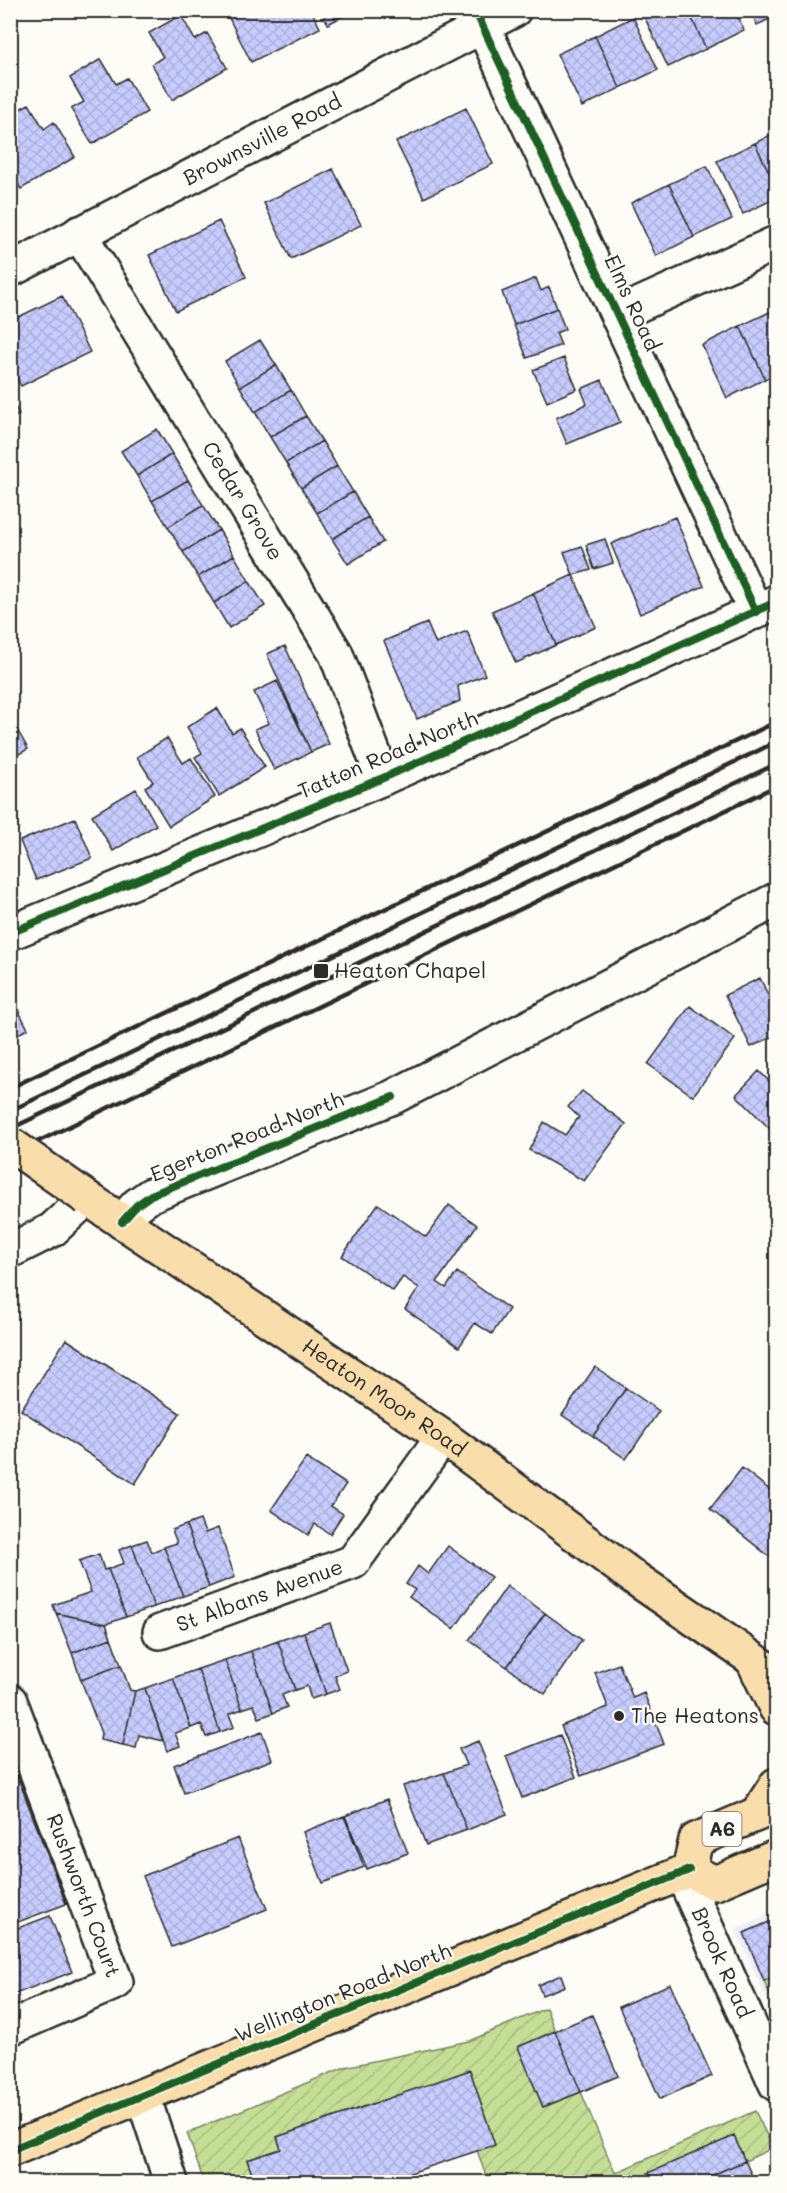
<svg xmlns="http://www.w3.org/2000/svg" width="787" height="2193" font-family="Mali,sans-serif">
<defs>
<pattern id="garden-furrows" width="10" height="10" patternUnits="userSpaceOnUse" patternTransform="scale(1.5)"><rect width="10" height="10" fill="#c4de95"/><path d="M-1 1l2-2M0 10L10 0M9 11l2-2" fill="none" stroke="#a9bf81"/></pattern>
<pattern id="building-cross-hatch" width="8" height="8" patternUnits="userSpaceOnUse" patternTransform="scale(1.5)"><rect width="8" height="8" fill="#c7ccfe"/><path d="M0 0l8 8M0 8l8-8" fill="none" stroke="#abafda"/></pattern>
</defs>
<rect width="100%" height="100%" fill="#fdfcf7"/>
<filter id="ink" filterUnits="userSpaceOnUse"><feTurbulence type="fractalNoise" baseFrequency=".0167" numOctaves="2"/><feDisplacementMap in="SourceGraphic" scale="12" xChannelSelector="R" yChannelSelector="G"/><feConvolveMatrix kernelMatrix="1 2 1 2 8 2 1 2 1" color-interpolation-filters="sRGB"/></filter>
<g filter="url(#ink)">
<path fill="#edeef9" d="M776 1911V2020L735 1929Z"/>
<path fill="url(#garden-furrows)" stroke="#788460" stroke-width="1.5" d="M775 1976 776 1980V2010L764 1981Z
M546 2008 555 2031 518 2047 543 2107 581 2092 615 2173 755 2111 773 2148 745 2161 734 2136 649 2173 653 2182H488L477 2150 469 2071 277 2137 281 2149 247 2160 255 2182H204L187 2133 345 2067 469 2041Z"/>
<path fill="url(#building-cross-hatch)" stroke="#2b2b2b" stroke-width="1.5" d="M225 10H311L320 28 251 62Z
M321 10H355L328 24Z
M651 10H688L706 49 668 67 643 14Z
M688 10H735L744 30 706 49Z
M751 10H776V16L757 25Z
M181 15 195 40 207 33 227 68 172 100 152 64 163 57 149 33Z
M633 17 658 70 620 88 595 36Z
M595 36 620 88 582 107 557 54Z
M101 59 116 84 127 78 147 112 92 144 71 109 84 102 70 78Z
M29 104 44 129 54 122 75 157 21 189 10 172V114Z
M466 108 493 164 424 198 396 142Z
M776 132V187L755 143Z
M755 143 776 187V198L743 214 717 161Z
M707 166 732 219 694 237 669 184Z
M333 169 361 225 291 259 264 203Z
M669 184 694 237 656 256 631 203Z
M219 221 246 277 176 311 149 255Z
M536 278 541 291 549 287 557 308 514 325 502 292Z
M62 296 90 352 21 386 10 366V321Z
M557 308 565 329 556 333 561 345 527 358 514 325Z
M776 309V374L765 379 740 326Z
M740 326 765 379 727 398 702 345Z
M260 340 276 365 240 387 225 361Z
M564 358 577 389 547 402 533 370Z
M276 365 291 390 255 412 240 387Z
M602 380 620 422 567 444 556 418 587 404 581 389Z
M291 390 306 416 270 437 255 412Z
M10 396 19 415 10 419Z
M306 416 322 441 286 463 270 437Z
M157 429 172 454 137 476 121 451Z
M322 441 337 466 301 488 286 463Z
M172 454 188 480 152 501 137 476Z
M337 466 353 492 317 513 301 488Z
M188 480 203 505 168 527 152 501Z
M353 492 368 517 332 539 317 513Z
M203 505 219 530 183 552 168 527Z
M368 517 383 542 348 564 332 539Z
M675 517 704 586 640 614 611 544Z
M219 530 234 555 198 577 183 552Z
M605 539 613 563 594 569 586 545Z
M582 546 591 570 573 575 564 552Z
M234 555 249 581 214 603 198 577Z
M573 575 596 627 556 645 533 593Z
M249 581 265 606 229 628 214 603Z
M533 593 556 645 516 663 492 611Z
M427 623 436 644 467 631 485 675 458 686 460 701 417 719 384 641Z
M285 646 329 744 311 752 267 654Z
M277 681 311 752 274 770 255 729 269 723 254 692Z
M217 708 232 733 240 728 265 767 219 796 195 757 202 753 187 727Z
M10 717 28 749 10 759Z
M167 738 183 763 191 758 215 797 169 826 145 787 153 782 137 757Z
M136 789 156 825 113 851 92 815Z
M75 818 92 858 36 880 20 841Z
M10 867 18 886 10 889Z
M760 978 776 1012V1035L751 1047 725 995Z
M12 998 28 1029 10 1038V999Z
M690 1006 735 1039 693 1096 648 1064Z
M759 1071 776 1088V1135L736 1095Z
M582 1091 626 1124 584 1181 529 1150 544 1122 565 1135 579 1117 568 1107Z
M378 1204 426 1237 449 1205 477 1225 437 1282 446 1288 457 1272 509 1309 492 1334 475 1323 459 1347 405 1309 419 1288 403 1277 393 1291 342 1256Z
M66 1339 180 1413 135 1484 21 1410Z
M595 1367 626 1388 593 1436 562 1415Z
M626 1388 659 1411 626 1459 593 1436Z
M306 1458 346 1484 331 1506 343 1514 330 1534 315 1524 308 1535 271 1510Z
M742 1468 776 1495V1562L710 1509Z
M200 1520 205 1533 218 1528 235 1577 209 1587 186 1525Z
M186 1525 209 1587 183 1596 164 1547 177 1543 172 1530Z
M147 1540 152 1552 164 1547 183 1596 154 1607 132 1545Z
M132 1545 154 1607 126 1617 108 1569 124 1563 119 1550Z
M448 1546 491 1577 454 1629 409 1597 415 1590 406 1584 418 1566 428 1574Z
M99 1554 104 1570 108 1569 126 1617 106 1624 56 1613 53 1605 91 1592 79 1561Z
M507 1586 545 1613 507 1667 469 1640Z
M56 1613 106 1624 111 1638 72 1653Z
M545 1613 582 1640 545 1694 507 1667Z
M330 1623 347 1671 335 1676 340 1689 326 1694 304 1632Z
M304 1632 326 1694 311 1699 307 1686 295 1690 278 1641Z
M111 1638 121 1665 81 1680 72 1653Z
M278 1641 295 1690 282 1695 287 1707 273 1713 251 1651Z
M251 1651 273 1713 259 1718 254 1705 242 1709 225 1660Z
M225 1660 242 1709 229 1714 234 1727 220 1732 198 1669Z
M619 1664 633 1698 644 1693 664 1744 581 1776 561 1726 608 1707 595 1673Z
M121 1665 130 1690 135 1691 123 1745 100 1740 101 1733 81 1680Z
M198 1669 220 1732 206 1737 201 1724 191 1728 173 1678Z
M173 1678 191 1728 175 1733 180 1746 167 1751 145 1688Z
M145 1688 163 1741 139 1735 136 1748 123 1745 135 1691Z
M262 1732 272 1760 184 1793 174 1765Z
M560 1735 576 1777 522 1798 506 1756Z
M478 1741 507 1814 467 1830 444 1773 466 1765 459 1749Z
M444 1773 467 1830 426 1845 403 1786Z
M17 1775 66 1904 10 1925V1778Z
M387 1799 408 1853 367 1869 345 1816Z
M344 1816 364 1867 323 1883 303 1832Z
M238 1838 267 1909 172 1947 143 1876Z
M50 1916 72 1972 10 1996V1931Z
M776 1919V1980L775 1976 764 1981 744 1933Z
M561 1975 565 1986 542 1995 538 1985Z
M670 1984 712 2076 660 2099 619 2007Z
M592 2015 618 2076 581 2092 555 2031Z
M555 2031 581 2092 543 2107 518 2047Z
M470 2070 495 2145 383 2182H255L247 2160 281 2149 277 2137Z
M734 2136 745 2161 696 2182H653L648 2173Z
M745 2161 755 2182H696Z"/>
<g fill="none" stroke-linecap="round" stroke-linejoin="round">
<g stroke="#2b2b2b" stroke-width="38">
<g id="minor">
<path d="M475 10 756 612"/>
<path id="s1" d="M79 233 336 654 383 778"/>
<path id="s2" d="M10 270 514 10"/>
<path d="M618 314 776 243"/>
<path d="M10 933 383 778 776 602"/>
<path d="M122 1222 137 1205 151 1195 393 1097 776 900"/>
<path d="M10 1251 52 1230 87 1198"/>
<path id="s3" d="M160 1632 353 1562 443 1437"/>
<path id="s4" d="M10 1701 116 1982 10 2028"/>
<path id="s5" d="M682 1873 776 2084"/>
<path d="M143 2096 171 2182"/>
</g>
</g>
<g stroke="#2b2b2b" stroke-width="38">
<g id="major">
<path id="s6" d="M87 1198 443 1437 636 1579 776 1675"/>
<path d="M753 1660 776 1708"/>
<path d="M757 1814 776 1785"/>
</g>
</g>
<g stroke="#2b2b2b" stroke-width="38">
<path id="highway" d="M689 1870 696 1840 776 1806
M10 2150 682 1873 689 1870 715 1883 776 1857"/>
</g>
<use href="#minor" stroke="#fdfcf7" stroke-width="33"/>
<use href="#major" stroke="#f9deab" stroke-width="33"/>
<use href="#highway" stroke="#f9deab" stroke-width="33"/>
<path stroke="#2b2b2b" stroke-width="4.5" d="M10 1088 776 722
M10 1111 776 742
M10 1129 776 764
M10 1155 776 786"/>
<g stroke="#2b2b2b" stroke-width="38" stroke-linecap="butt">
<path id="major-bridge" d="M10 1144 87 1198"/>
</g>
<use href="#major-bridge" stroke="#f9deab" stroke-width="33"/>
<g stroke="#fdfcf7" stroke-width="11">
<path id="cycleway" d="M475 10 756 612
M10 933 383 778 776 602
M122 1222 137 1205 151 1195 393 1097
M10 2150 689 1870"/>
</g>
<use href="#cycleway" stroke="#1b5e20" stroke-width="8"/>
</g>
</g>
<g fill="#2b2b2b" stroke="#fdfcf7" stroke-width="2">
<rect x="313" y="963" width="16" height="16" rx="3"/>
<circle cx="619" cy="1716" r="6"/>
</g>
<g text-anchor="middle" stroke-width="5" stroke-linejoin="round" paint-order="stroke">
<rect fill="#fdfcf7" stroke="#6a6a68" stroke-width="1.5" x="702.5" y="1812" width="39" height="34" rx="4.5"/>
<g font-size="20" font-weight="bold" fill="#2b2b2b">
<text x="722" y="1836">A6</text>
</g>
<g font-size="21" fill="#2b2b2b" stroke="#fdfcf7">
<text dy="7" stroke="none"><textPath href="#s2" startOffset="284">Brownsville Road</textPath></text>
<text transform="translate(632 303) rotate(65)" y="7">Elms Road</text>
<text dy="7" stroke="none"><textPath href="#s1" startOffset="314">Cedar Grove</textPath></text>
<text transform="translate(388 755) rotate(-23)" y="7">Tatton Road North</text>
<text transform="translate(247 1137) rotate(-22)" y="7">Egerton Road North</text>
<text dy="7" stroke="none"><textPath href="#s6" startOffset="358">Heaton Moor Road</textPath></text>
<text dy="7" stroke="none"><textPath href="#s3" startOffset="106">St Albans Avenue</textPath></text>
<text dy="7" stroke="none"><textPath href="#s4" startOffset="208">Rushworth Court</textPath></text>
<text dy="7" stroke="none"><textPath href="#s5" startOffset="98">Brook Road</textPath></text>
<text transform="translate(343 1993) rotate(-22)" y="7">Wellington Road North</text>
</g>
<g font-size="21" fill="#2b2b2b" stroke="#fdfcf7" text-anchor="start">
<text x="334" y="978">Heaton Chapel</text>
<text x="631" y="1723">The Heatons</text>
</g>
</g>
<rect width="787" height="2193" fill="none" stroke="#fdfcf7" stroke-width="36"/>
<rect x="18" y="18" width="751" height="2157" fill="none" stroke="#2b2b2b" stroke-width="2" filter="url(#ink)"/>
</svg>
